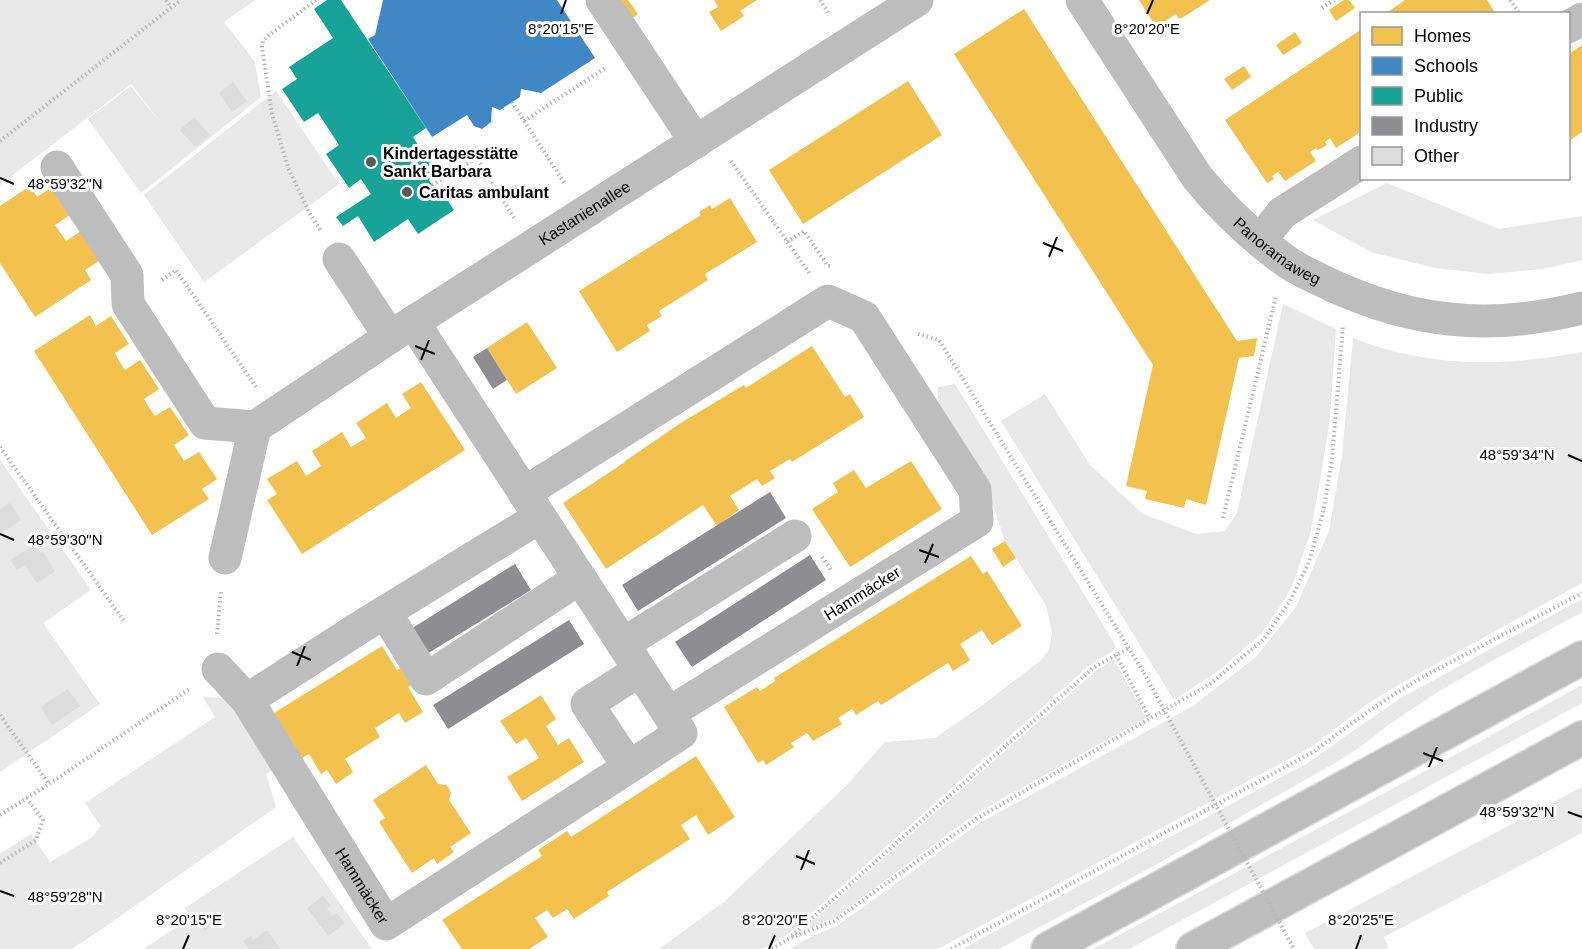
<svg xmlns="http://www.w3.org/2000/svg" width="1582" height="949" font-family="Helvetica,sans-serif">
<rect width="100%" height="100%" fill="#fff"/>
<path fill="#e8e8e8" d="M0 0H255L224 22 255 62 261 97 141 193 88 119 131 86 164 127 131 84 0 185Z
M276 91 339 184 204 282 144 195Z
M1387 183 1499 229 1582 216V260L1543 269 1489 274 1435 268 1371 252 1313 220Z
M1283 304 1336 329 1330 418 1320 481 1310 534 1294 581 1284 601 1261 634 1218 671 1174 700 1001 421 1045 394 1090 465 1143 514 1196 534 1225 531 1237 513Z
M1353 338C1427 368 1505 367 1582 352V583L1405 681 1370 702 1311 747 938 949H789L815 935 837 926 978 824 1193 706 1256 657 1296 607 1329 531 1342 456Z
M955 384 1114 643 1116 647 1113 651 1087 667 788 934 763 949H659L724 902 847 785 885 742 935 738 980 707 1040 661 1049 650 1052 633 1046 605 1005 541 994 508 982 483 938 405V387Z
M0 460 91 590 43 623 100 704 0 772Z
M1582 599V612L1472 672 1433 695 1391 723 1359 748 1328 767 1148 869 999 949H962L1306 764 1399 699Z
M1114 659 1146 718 975 814 833 919 800 932 1096 671Z
M1582 685V703L1129 949H1093L1446 760Z
M203 697 224 698 232 702 277 767 266 774 276 807 96 933 71 949H0V854L31 834 50 862 91 838 101 826 85 803 215 717Z
M1582 787V833L1384 937 1389 949H1314L1305 933Z
M293 837 372 949H143L191 918 185 908Z"/>
<path fill="#f2c14e" d="M620 0H628L638 14 630 20Z
M714 0H757L740 11 744 16 721 31 709 12 718 7Z
M1139 0H1210L1182 18H1178L1176 14 1156 27Z
M1344 0H1349L1355 8 1336 21 1329 10Z
M1405 0H1487L1496 14H1385Z
M1024 9 1237 341 1257 338 1254 356 1239 358 1206 505 1186 499 1184 508 1145 499 1147 491 1126 486 1153 365 954 54Z
M1362 29V131L1336 148 1330 138 1325 142 1327 145 1322 148 1317 150 1316 148 1310 152 1316 161 1285 181 1278 172 1272 176 1274 179 1267 183 1225 120Z
M1295 32 1302 43 1283 55 1276 45Z
M1582 45V132L1569 141V54Z
M1244 66 1251 77 1232 90 1224 79Z
M908 81 942 135 803 224 769 170Z
M30 186 37 197 52 187 70 215 55 225 66 241 81 231 99 261 85 270 91 280 35 317 0 263V206Z
M730 198 757 242 705 274 708 280 659 311 662 316 647 325 650 331 617 352 579 291 701 215 699 212 710 205 712 209Z
M90 315 96 326 111 316 129 344 115 353 119 361 125 370 140 360 159 389 144 399 148 406 155 416 170 407 189 435 174 445 184 461 199 452 217 479 202 489 209 499 152 535 34 351Z
M527 322 557 368 516 394 487 348Z
M812 346 845 397 850 394 864 417 792 462 790 459 770 471 775 478 762 486 757 479 730 496 739 510 717 526 703 505 606 569 563 503 625 462H624L679 424 744 385 746 388Z
M421 382 465 450 302 554 267 500 277 494 267 479 297 461 306 476 321 466 312 451 342 432 351 447 366 438 356 423 387 403 396 418 411 408 402 394Z
M911 461 942 509 850 567 812 509 838 492 833 483 854 470 866 488Z
M1005 541 1016 558 1003 567 992 549Z
M971 556 983 574 987 571 1022 626 992 645 982 630 960 644 970 660 953 671 948 663 881 705 878 701 856 715 852 709 838 718 842 724 813 741 807 733 791 743 794 747 766 765 763 760 758 763 724 707 757 687 760 691 775 681 774 678Z
M382 646 397 670 402 667 413 684 408 687 423 712 405 723 399 713 375 728 380 737 345 759 353 772 336 784 327 770 321 774 309 754 302 758 274 713Z
M541 695 556 719 546 726 558 745 569 738 584 762 522 801 507 777 539 758 526 738 516 744 500 721Z
M696 756 735 817 708 835 696 815 681 825 690 839 607 892 609 896 574 919 567 909 553 918 547 910 535 918 548 937 529 949H462L442 920 542 856 538 850 567 831 571 837Z
M426 765 438 784 447 785 451 793 449 800 471 833 450 847 454 852 437 864 434 858 412 873 379 822 385 818 373 800Z"/>
<path fill="#3f88c5" d="M383 0H557L595 58 541 93 521 89 520 97 500 110 492 107 491 122 482 129 474 126 467 115 432 137 368 39 375 35Z"/>
<path fill="#17a398" d="M327 0H341L426 128 413 137 437 174 429 180 435 190 439 187 454 210 418 234 408 219 374 242 358 216 343 226 336 217 371 194 361 179 349 188 326 154 339 145 318 113 304 122 282 89 297 79 289 67 333 38 314 9Z"/>
<path fill="#8d8d92" d="M487 348 507 380 493 389 473 357Z
M770 492 786 518 638 611 622 585Z
M810 555 826 580 692 667 675 642Z
M515 564 531 590 422 657 406 632Z
M569 620 584 644 448 729 433 705Z"/>
<path fill="#dcdcdc" d="M233 82 247 101 232 112 219 93Z
M194 117 210 135 195 147 180 130Z
M10 503 21 520 0 534V509Z
M34 545 41 554 43 552 55 571 37 583 25 565 17 570 10 560Z
M68 689 80 706 52 725 41 707Z
M323 896 331 906 327 909 332 916 337 913 345 923 328 936 307 908Z
M216 911 221 919 205 931 199 923Z
M267 930 280 949H249L243 941 251 936 253 940Z"/>
<g fill="none" stroke-linecap="round" stroke-linejoin="round">
<g stroke="#dbdbdb" stroke-width="36">
<path id="highway" d="M1048 949 1582 658
M1193 949 1582 738"/>
</g>
<path stroke="#b8b8b8" stroke-width="4" stroke-dasharray="1.5 3" stroke-linecap="butt" d="M166 0 171 7
M316 0 268 36 263 41 262 47 272 114 289 170 309 212 321 231
M820 0 830 15
M1510 0 1520 14
M1322 8 1334 0
M512 102 565 184
M524 121 607 67
M0 141 181 0
M731 161 809 273
M432 185 477 158 514 218
M787 242 804 231 828 266H830
M162 280 176 270 256 387
M918 334 939 340 1144 673
M0 447 124 621
M1223 518 1276 296
M822 557 831 570
M217 634 221 591
M1116 655 1150 719
M0 715 49 784
M0 815 49 784 191 688
M0 863 36 840 43 820 27 798
M792 936 1093 668 1129 648
M772 949 790 938 834 921 976 819 1210 684 1263 640 1290 601 1309 562 1323 513 1332 459 1343 326
M951 949 1313 752 1373 708 1417 680 1582 593"/>
<g stroke="#bdbdbd" stroke-width="33">
<path d="M602 0 696 142"/>
<path id="s1" d="M1082 0 1197 177C1223 209 1249 234 1283 259 1297 270 1315 277 1331 285 1368 302 1409 315 1450 319 1492 324 1541 318 1582 308"/>
<path d="M1568 27 1582 19"/>
<path d="M57 167 127 275 128 304 205 423 255 427"/>
<path d="M1260 241 1282 213 1362 162"/>
<path d="M339 259 390 337"/>
<path d="M413 322 681 733 629 767 587 704 640 670"/>
<path id="s2" d="M255 427 390 337 917 0"/>
<path d="M524 493 828 301 864 317 975 490 977 521 669 713"/>
<path d="M225 558 255 427"/>
<path d="M385 612 426 679 580 578"/>
<path d="M623 644 795 536"/>
<path id="s3" d="M218 669 247 700 386 924 629 767"/>
<path d="M247 700 367 623 540 517"/>
</g>
<use href="#highway" stroke="#bdbdbd" stroke-width="33"/>
<path stroke="#b8b8b8" stroke-width="4" stroke-dasharray="1.5 3" stroke-linecap="butt" d="M1144 673 1294 949"/>
</g>
<path fill="none" stroke="#000" stroke-width="2" d="M561 14 566 0M1147 14 1153 0M0 178 14 184M1043 243 1063 251M1049 257 1057 237M415 346 435 354M421 360 429 340M1568 455 1582 461M0 534 14 540M919 550 939 557M925 563 933 544M292 652 311 660M297 666 305 646M1423 753 1443 761M1429 767 1437 747M1568 812 1582 817M796 856 815 864M801 870 809 850M0 891 14 896M183 949 189 935M769 949 775 935M1356 949 1361 935"/>
<g fill="#595959" stroke="#fff" stroke-width="2">
<circle cx="371" cy="162" r="6"/>
<circle cx="407" cy="192" r="6"/>
</g>
<g text-anchor="middle" stroke-width="6" stroke-linejoin="round" paint-order="stroke">
<g font-size="16" font-weight="bold" fill="#000" stroke="#fff" text-anchor="start">
<text x="383" y="159">Kindertagesstätte<tspan x="383" dy="18">Sankt Barbara</tspan></text>
<text x="419" y="198">Caritas ambulant</text>
</g>
<g font-size="16" fill="#000" stroke="#fff">
<text dy="6" stroke="none"><textPath href="#s2" startOffset="393">Kastanienallee</textPath></text>
<text dy="6" stroke="none"><textPath href="#s1" startOffset="321">Panoramaweg</textPath></text>
<text transform="translate(862 593) rotate(-32)" y="6">Hammäcker</text>
<text dy="6" stroke="none"><textPath href="#s3" startOffset="261">Hammäcker</textPath></text>
</g>
</g>
<g font-size="15" text-anchor="middle" fill="#000" stroke="#fff" stroke-width="6" stroke-linejoin="round" paint-order="stroke">
<text x="561" y="34">8°20'15"E</text>
<text x="1147" y="34">8°20'20"E</text>
<text x="65" y="189">48°59'32"N</text>
<text x="1517" y="460">48°59'34"N</text>
<text x="65" y="545">48°59'30"N</text>
<text x="1517" y="817">48°59'32"N</text>
<text x="65" y="902">48°59'28"N</text>
<text x="189" y="925">8°20'15"E</text>
<text x="775" y="925">8°20'20"E</text>
<text x="1361" y="925">8°20'25"E</text>
</g>
<rect x="1360" y="12" width="210" height="168" fill="#ffffff" stroke="#999999" stroke-width="1.5"/>
<rect x="1372" y="27" width="30" height="18" fill="#f2c14e" stroke="#999999" stroke-width="1.5"/>
<text x="1414" y="42" font-size="18" fill="#000000">Homes</text>
<rect x="1372" y="57" width="30" height="18" fill="#3f88c5" stroke="#999999" stroke-width="1.5"/>
<text x="1414" y="72" font-size="18" fill="#000000">Schools</text>
<rect x="1372" y="87" width="30" height="18" fill="#17a398" stroke="#999999" stroke-width="1.5"/>
<text x="1414" y="102" font-size="18" fill="#000000">Public</text>
<rect x="1372" y="117" width="30" height="18" fill="#8d8d92" stroke="#999999" stroke-width="1.5"/>
<text x="1414" y="132" font-size="18" fill="#000000">Industry</text>
<rect x="1372" y="147" width="30" height="18" fill="#dcdcdc" stroke="#999999" stroke-width="1.5"/>
<text x="1414" y="162" font-size="18" fill="#000000">Other</text>
</svg>
